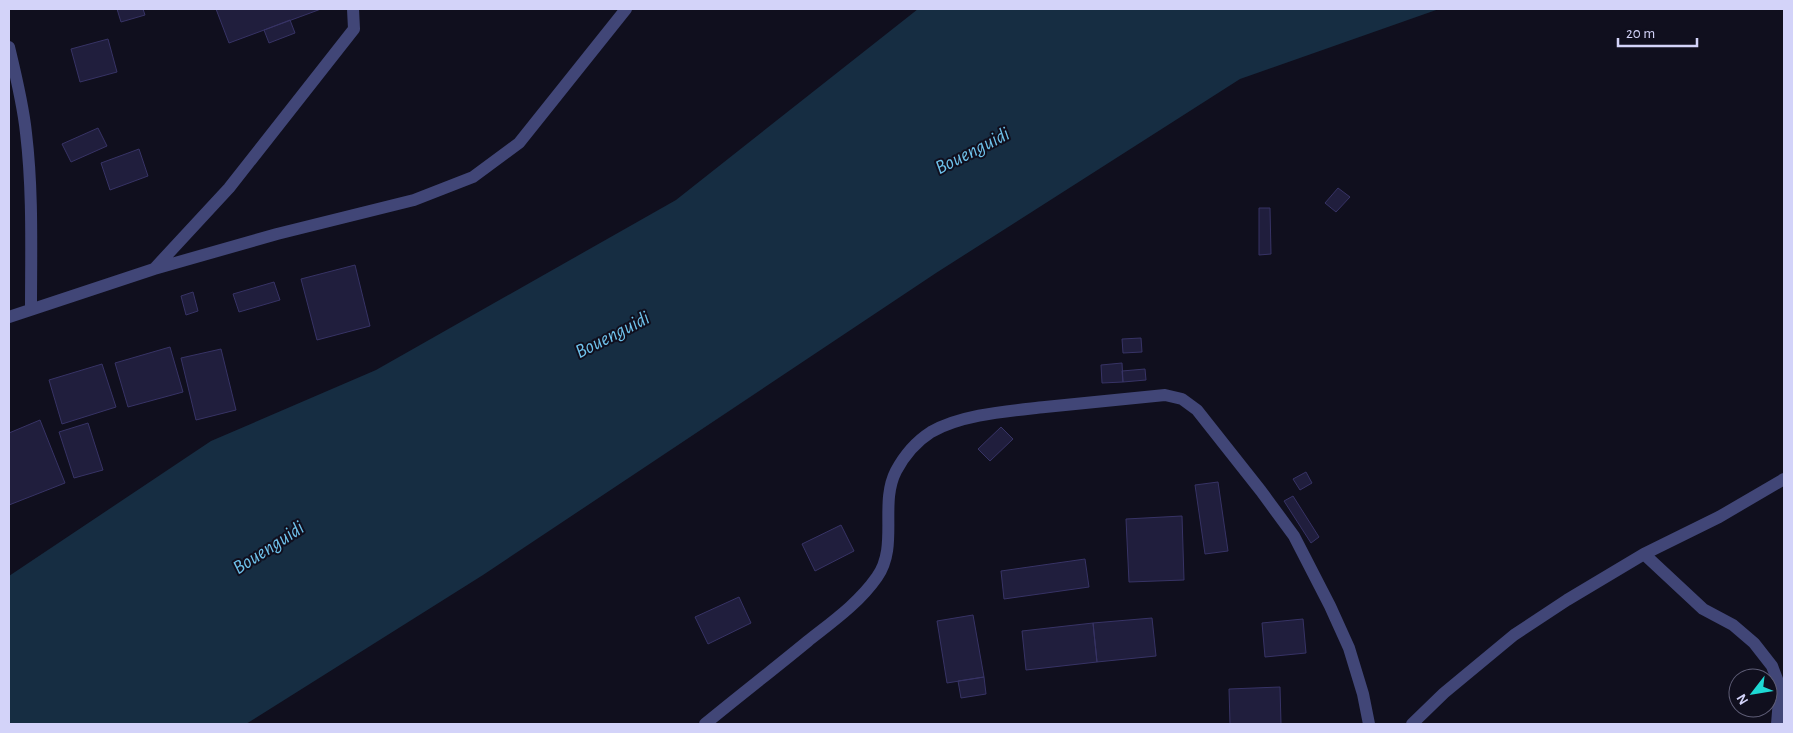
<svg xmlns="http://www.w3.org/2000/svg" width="1793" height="733" font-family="'Alegreya Sans',sans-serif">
<rect width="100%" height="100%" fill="#100f1e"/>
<path fill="#162d42" d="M918 9H1439L1240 79 936 273 483 575 246 724H9V576L211 441 376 370 676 200Z"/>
<path fill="#201e3d" stroke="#373365" d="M117 9H143L145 15 121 22Z
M216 9H321L229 43Z
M290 20 295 33 269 43 264 30Z
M108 39 117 72 80 82 71 49Z
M98 128 107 146 71 162 62 144Z
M139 149 148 176 110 190 101 163Z
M1338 188 1350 197 1336 212 1325 203Z
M1259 208H1270L1271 254 1259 255Z
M355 265 370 326 317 340 301 279Z
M274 282 280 300 239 312 233 294Z
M193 292 198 311 186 315 181 296Z
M1141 338 1142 352 1123 353 1122 339Z
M170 347 183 392 128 407 115 363Z
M221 349 236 410 196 420 181 358Z
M1122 363 1123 382 1102 383 1101 365Z
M102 364 116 407 62 424 49 380Z
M1145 369 1146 380 1123 382 1122 371Z
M40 420 65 483 9 505V433Z
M88 423 103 470 74 478 59 432Z
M1001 427 1013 439 990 461 978 449Z
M1306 472 1312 483 1300 490 1293 479Z
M1218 482 1228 551 1205 554 1195 485Z
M1293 496 1319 537 1311 543 1284 501Z
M1182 516 1184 580 1129 582 1126 519Z
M841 525 854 551 815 571 802 544Z
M1085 559 1089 587 1004 599 1001 571Z
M739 597 751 623 708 644 695 617Z
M973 615 984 677 947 683 937 621Z
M1152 618 1156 656 1097 662 1093 623Z
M1303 619 1306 653 1265 657 1262 623Z
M1093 623 1097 662 1026 670 1022 631Z
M984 677 986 694 961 698 958 681Z
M1280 687 1281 724H1230L1229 689Z"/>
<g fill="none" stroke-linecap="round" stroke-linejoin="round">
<path stroke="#414677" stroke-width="12" d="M9 47C16 76 23 104 26 133 33 191 31 251 31 309
M154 269 229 188 354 29 353 9
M9 317 154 269 277 234 414 200 473 177 519 143 626 9
M1644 554 1703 609 1733 625 1754 643 1772 666 1780 687 1777 724
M705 724C739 696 774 669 808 641 832 622 859 603 877 577 899 546 879 504 896 471 904 456 917 441 931 432 962 414 1010 411 1045 407 1085 403 1125 399 1165 395L1182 399 1197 410 1261 491 1294 536 1330 606 1349 648 1363 694 1369 724
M1412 724 1444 693 1514 635 1567 600 1644 554 1719 517 1784 479"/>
</g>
<g text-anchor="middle" stroke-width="4" stroke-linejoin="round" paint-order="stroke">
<g font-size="20" font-style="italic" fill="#6fc2eb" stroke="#100f1e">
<text transform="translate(972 150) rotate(-27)" y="7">Bouenguidi</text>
<text transform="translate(612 334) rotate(-27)" y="7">Bouenguidi</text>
<text transform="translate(268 547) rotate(-33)" y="7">Bouenguidi</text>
</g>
</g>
<rect width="1793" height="733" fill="none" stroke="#d3d3f9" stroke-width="20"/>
<g transform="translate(1753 693) rotate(239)"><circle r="24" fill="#100f1e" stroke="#5e5d76"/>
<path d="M0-4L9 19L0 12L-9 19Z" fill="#1ed9d4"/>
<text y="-8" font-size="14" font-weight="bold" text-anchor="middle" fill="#d3d3f9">N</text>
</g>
<path d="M1618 38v8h79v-8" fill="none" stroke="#d3d3f9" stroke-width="2.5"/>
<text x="1626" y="38" font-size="15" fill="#d3d3f9" stroke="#100f1e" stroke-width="4" paint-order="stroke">20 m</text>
</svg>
